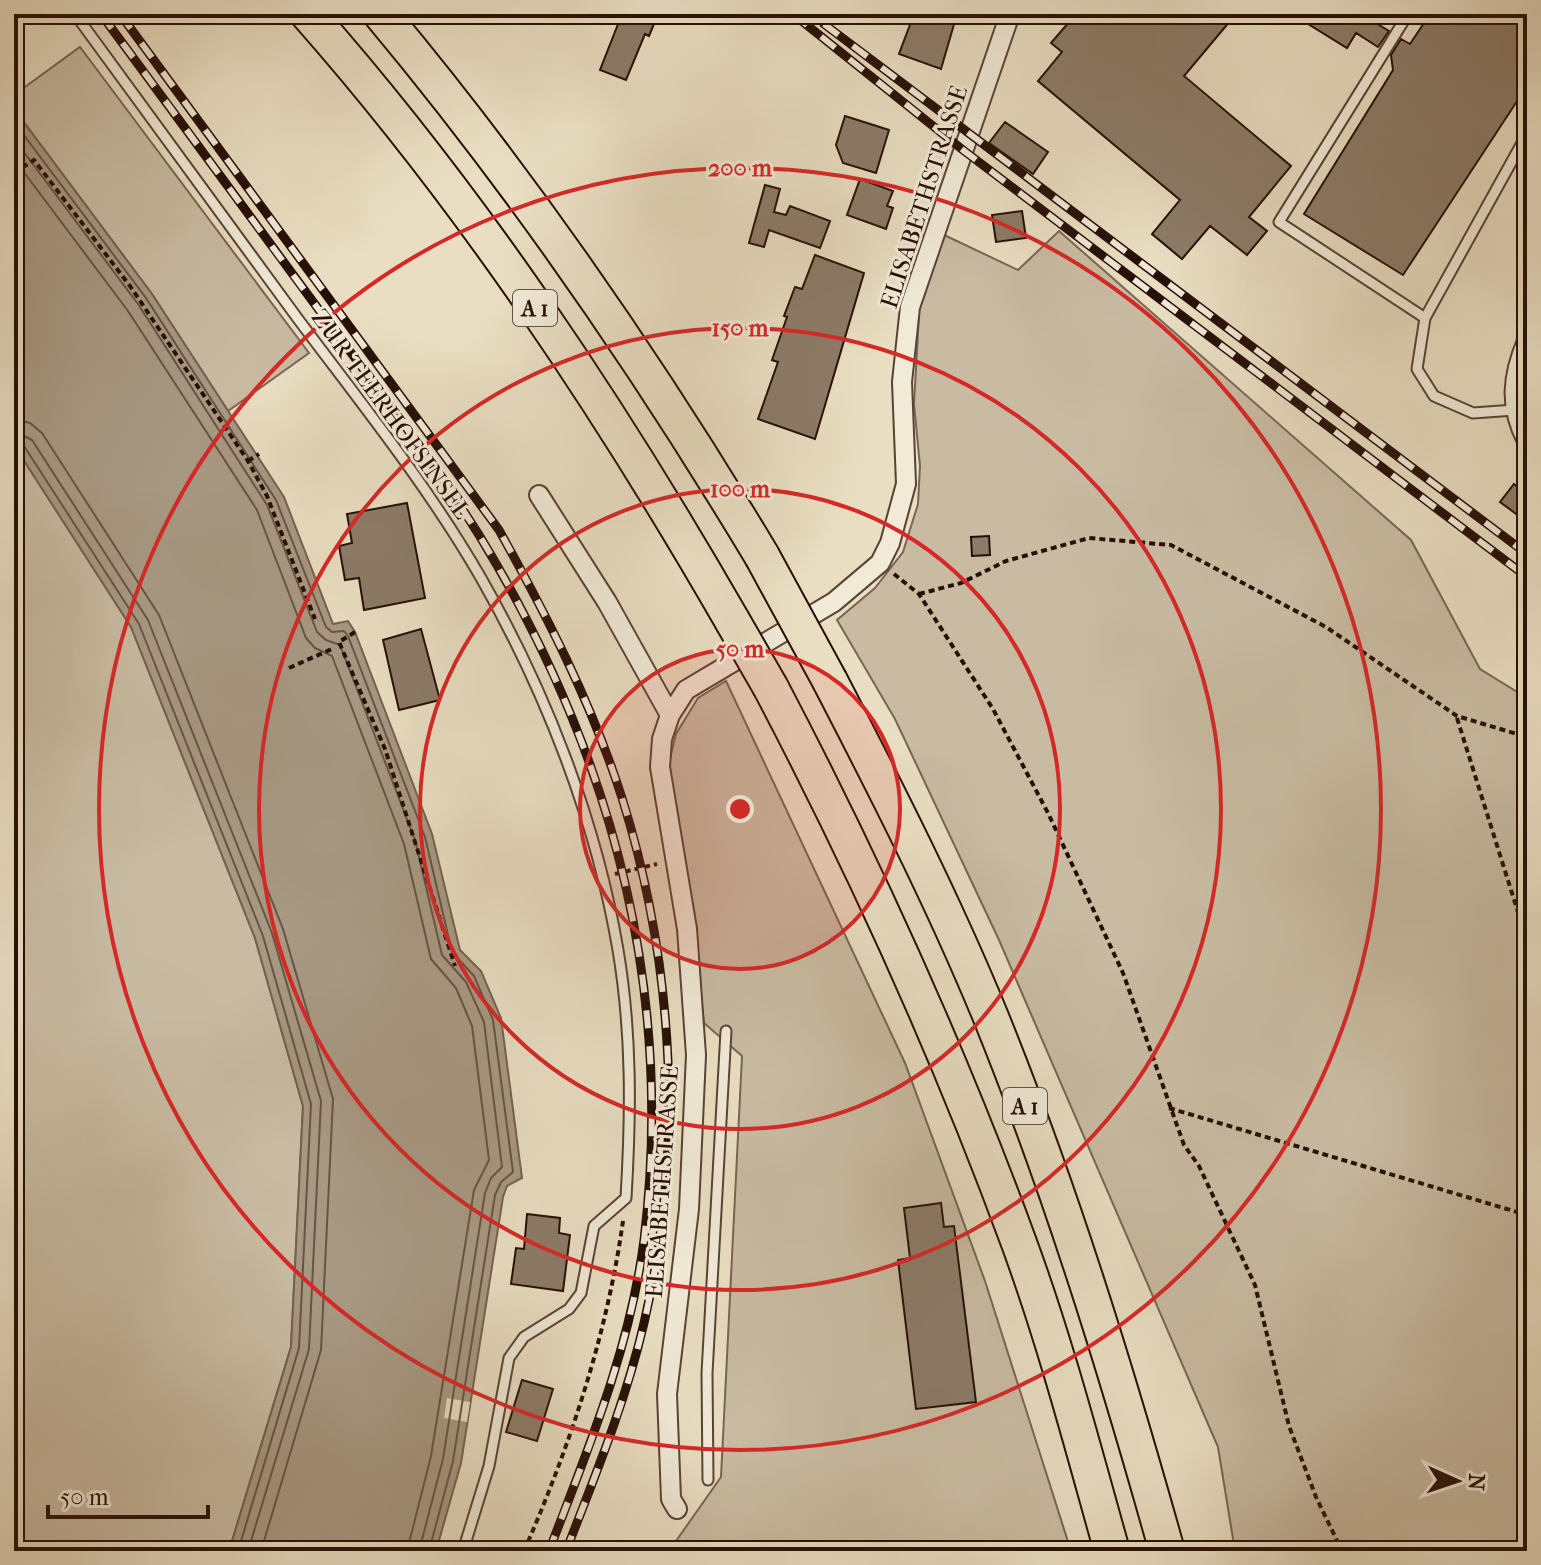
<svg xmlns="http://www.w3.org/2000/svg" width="1541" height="1565" font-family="'IM FELL French Canon',serif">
<rect width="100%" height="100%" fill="#e9dec2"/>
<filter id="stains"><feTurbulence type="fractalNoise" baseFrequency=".0025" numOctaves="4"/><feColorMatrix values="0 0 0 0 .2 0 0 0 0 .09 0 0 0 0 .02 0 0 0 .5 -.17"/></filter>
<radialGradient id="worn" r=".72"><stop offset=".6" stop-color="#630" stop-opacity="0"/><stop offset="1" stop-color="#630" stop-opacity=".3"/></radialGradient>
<path fill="#c8bba2" stroke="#786554" stroke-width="2" d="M80 47 309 353 228 411 152 294 14 109V95Z
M1059 231 1411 540 1480 669 1527 698V1551H1235L1218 1447 999 940 895 719 837 620 875 588 903 552 918 504 920 466 914 404 920 297 942 234 1018 270Z
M14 445 131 627 255 938 303 1106 291 1347 229 1551H14Z
M726 681 905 1063 985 1281 1071 1551H669L721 1477 742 1056 704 1023 692 914 668 767 676 734 698 698Z"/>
<path fill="#a79882" stroke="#746150" stroke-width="2" d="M14 109 152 294 284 497 333 624 348 621 355 632 432 834 460 950 481 971 501 1018 522 1178 507 1186 503 1197 461 1463 436 1551H229L291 1347 303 1106 255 938 131 627 14 445Z"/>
<path fill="#e9dec2" d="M447 1398 470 1402 467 1422 444 1418Z"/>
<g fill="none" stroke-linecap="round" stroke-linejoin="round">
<path stroke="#675444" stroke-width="2" d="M14 122 146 298 276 500 326 627 332 632 344 631 348 636 425 837 452 952 474 976 493 1020 513 1172 501 1182 495 1195 453 1461 429 1551
M14 139 138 304 267 505 317 632 326 640 340 645 415 840 442 955 466 982 484 1022 502 1167 491 1178 485 1193 443 1459 419 1551
M14 159 128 311 257 510 306 638 315 648 332 656 404 844 431 959 456 988 472 1026 489 1160 474 1190 431 1456 407 1551
M14 419 30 423 42 433 159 615 283 929 333 1099 321 1350 261 1551
M14 431 32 440 148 620 272 933 321 1101 309 1349 248 1551
M14 442 24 446 139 624 263 936 311 1104 299 1348 238 1551"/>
</g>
<path fill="#8c7b68" stroke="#270f06" stroke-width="2" d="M622 14H643L656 19 649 36 645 34 626 80 600 70Z
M914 14H957L941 69 899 54Z
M1076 14H1236L1184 76 1291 166 1249 217 1267 231 1247 255 1210 226 1182 259 1152 234 1180 200 1038 81 1062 52 1051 43Z
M1292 14H1361L1389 31 1378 47 1356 33 1347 48Z
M1430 14H1527V86L1403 275 1304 214 1393 70 1391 55 1401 39 1410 44Z
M845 116 889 130 876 173 843 163 836 145Z
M1005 122 1048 152 1033 174 989 143Z
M860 179 893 191 887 206 893 208 886 229 847 215Z
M765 185 780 189 774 212 786 215 790 206 830 221 820 248 769 230 764 247 749 243Z
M1022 211 1026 238 996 242 992 215Z
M815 255 864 273 815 439 758 419 778 362 772 360 787 317 784 316 795 287 802 289Z
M1514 484 1527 494V522L1500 502Z
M407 503 425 598 364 610 359 578 345 580 339 546 352 543 347 514Z
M989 536 990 555 972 556 971 537Z
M421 629 440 700 399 710 383 640Z
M941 1203 944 1227 954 1226 976 1402 916 1409 898 1260 910 1258 904 1208Z
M527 1214 560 1218 559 1233 570 1235 563 1291 511 1284 516 1248 524 1249Z
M522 1380 553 1389 537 1441 506 1432Z"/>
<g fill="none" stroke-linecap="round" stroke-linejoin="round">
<g stroke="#584335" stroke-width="13">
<path id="lane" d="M75 14C149 115 223 217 298 319 361 403 428 486 481 578 546 692 596 820 618 950 632 1033 631 1114 626 1198L594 1226 581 1293 569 1309 524 1337 509 1358 489 1466 463 1551
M1408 14 1279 222 1425 318 1527 134
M1425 318 1417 369 1434 396 1473 413 1515 410
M708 1480 707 1373 726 1031"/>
</g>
<g stroke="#584335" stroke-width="22">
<path id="street" d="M1527 341C1512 376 1509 407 1527 441
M539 495 607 602 670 715
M677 1509 671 1499 667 1394 689 1209 696 1055 687 929 660 767 662 739 670 715 686 690 834 602 880 563 890 543 906 484 902 382 910 307 1010 14"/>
</g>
<g stroke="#270f06" stroke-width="38">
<path id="highway" d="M308 14C472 200 610 408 733 622
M381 14C523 184 648 366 762 556
M830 681C887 791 943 901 990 1015 1061 1190 1116 1369 1167 1551
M771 688C866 869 949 1052 1019 1243 1056 1344 1083 1448 1112 1551"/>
</g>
<path stroke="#270f06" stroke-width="4" stroke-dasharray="6 4" stroke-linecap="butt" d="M14 160 20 169
M14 173 34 160 130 286 248 461 267 496 315 619
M248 461 259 454
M894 574 919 594 993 709 1048 813 1123 973 1184 1145 1199 1166 1255 1285 1289 1426 1316 1497 1342 1551
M919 594 961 583 1006 561 1089 538 1171 545 1326 627 1457 716 1527 737
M355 632 339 642 385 749 455 966
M289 668 334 648
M1457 718 1527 941
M615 874 657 864
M1169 1108 1527 1215
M524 1551C570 1446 607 1335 623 1221"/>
<use href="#lane" stroke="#f1ead7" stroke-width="9"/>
<use href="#street" stroke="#f1ead7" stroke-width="18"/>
<use href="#highway" stroke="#e9dec2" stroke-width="34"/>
<g stroke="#270f06" stroke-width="9">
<path id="rail" d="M101 14C176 115 250 217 325 318 378 389 432 460 479 535 611 751 675 986 644 1240 630 1349 588 1449 549 1551
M120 14 499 530C547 616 592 704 622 798 675 967 684 1151 644 1323 626 1401 595 1476 566 1551
M793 14 963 150 1527 577
M824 24 1527 554"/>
</g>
<use href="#rail" stroke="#f1ead7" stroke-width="6" stroke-dasharray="18" stroke-linecap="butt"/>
<g stroke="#270f06" stroke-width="38" stroke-linecap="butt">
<path id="highway-bridge" d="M762 556 830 681
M733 622 771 688"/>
</g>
<use href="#highway-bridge" stroke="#e9dec2" stroke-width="34"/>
</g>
<circle cx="740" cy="809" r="160" fill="#d62828" fill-opacity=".12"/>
<g fill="none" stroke="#d62828" stroke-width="4">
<circle cx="740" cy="809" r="160"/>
<circle cx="740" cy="809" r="320"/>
<circle cx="740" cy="809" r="481"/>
<circle cx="740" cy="809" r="641"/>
</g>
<g text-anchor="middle" stroke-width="6" stroke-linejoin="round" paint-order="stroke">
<g fill="#f1ead7" stroke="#645145" stroke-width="2">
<rect x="513" y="290" width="44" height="36" rx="6"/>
<rect x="1003" y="1088" width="44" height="36" rx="6"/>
</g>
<g font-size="22" font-weight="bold" fill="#270f06">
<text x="535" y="316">A 1</text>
<text x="1025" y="1114">A 1</text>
</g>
<g font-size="24" fill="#270f06" stroke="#f1ead7">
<text transform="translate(924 197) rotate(-72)" y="8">ELISABETHSTRASSE</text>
<text transform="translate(391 414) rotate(54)" y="8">ZUR TEERHOFSINSEL</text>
<text transform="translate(662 1182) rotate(-86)" y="8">ELISABETHSTRASSE</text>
</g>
</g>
<circle cx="740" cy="809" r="12" fill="#d62828" stroke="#f1ead7" stroke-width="4"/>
<g font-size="24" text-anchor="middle" font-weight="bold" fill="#d62828" stroke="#f1ead7" stroke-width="6" stroke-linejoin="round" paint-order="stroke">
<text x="740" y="176">200 m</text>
<text x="740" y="336">150 m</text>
<text x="740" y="497">100 m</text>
<text x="740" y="657">50 m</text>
</g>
<rect width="1541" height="1565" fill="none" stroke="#e9dec2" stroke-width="48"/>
<rect x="16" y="16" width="1509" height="1533" fill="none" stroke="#270f06" stroke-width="4"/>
<rect x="24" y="24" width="1493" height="1517" fill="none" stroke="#270f06" stroke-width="2"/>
<g transform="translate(1457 1481) rotate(93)" stroke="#f1ead7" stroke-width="6" paint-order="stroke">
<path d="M0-6L14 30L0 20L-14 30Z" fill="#270f06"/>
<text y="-12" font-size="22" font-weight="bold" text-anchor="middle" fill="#270f06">N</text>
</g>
<path d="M48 1505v12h160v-12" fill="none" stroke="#270f06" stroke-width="4"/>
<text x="60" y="1505" font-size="24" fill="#270f06" stroke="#f1ead7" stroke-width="6" paint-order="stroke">50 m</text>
<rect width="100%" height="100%" filter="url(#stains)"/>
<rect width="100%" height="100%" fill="url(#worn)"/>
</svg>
